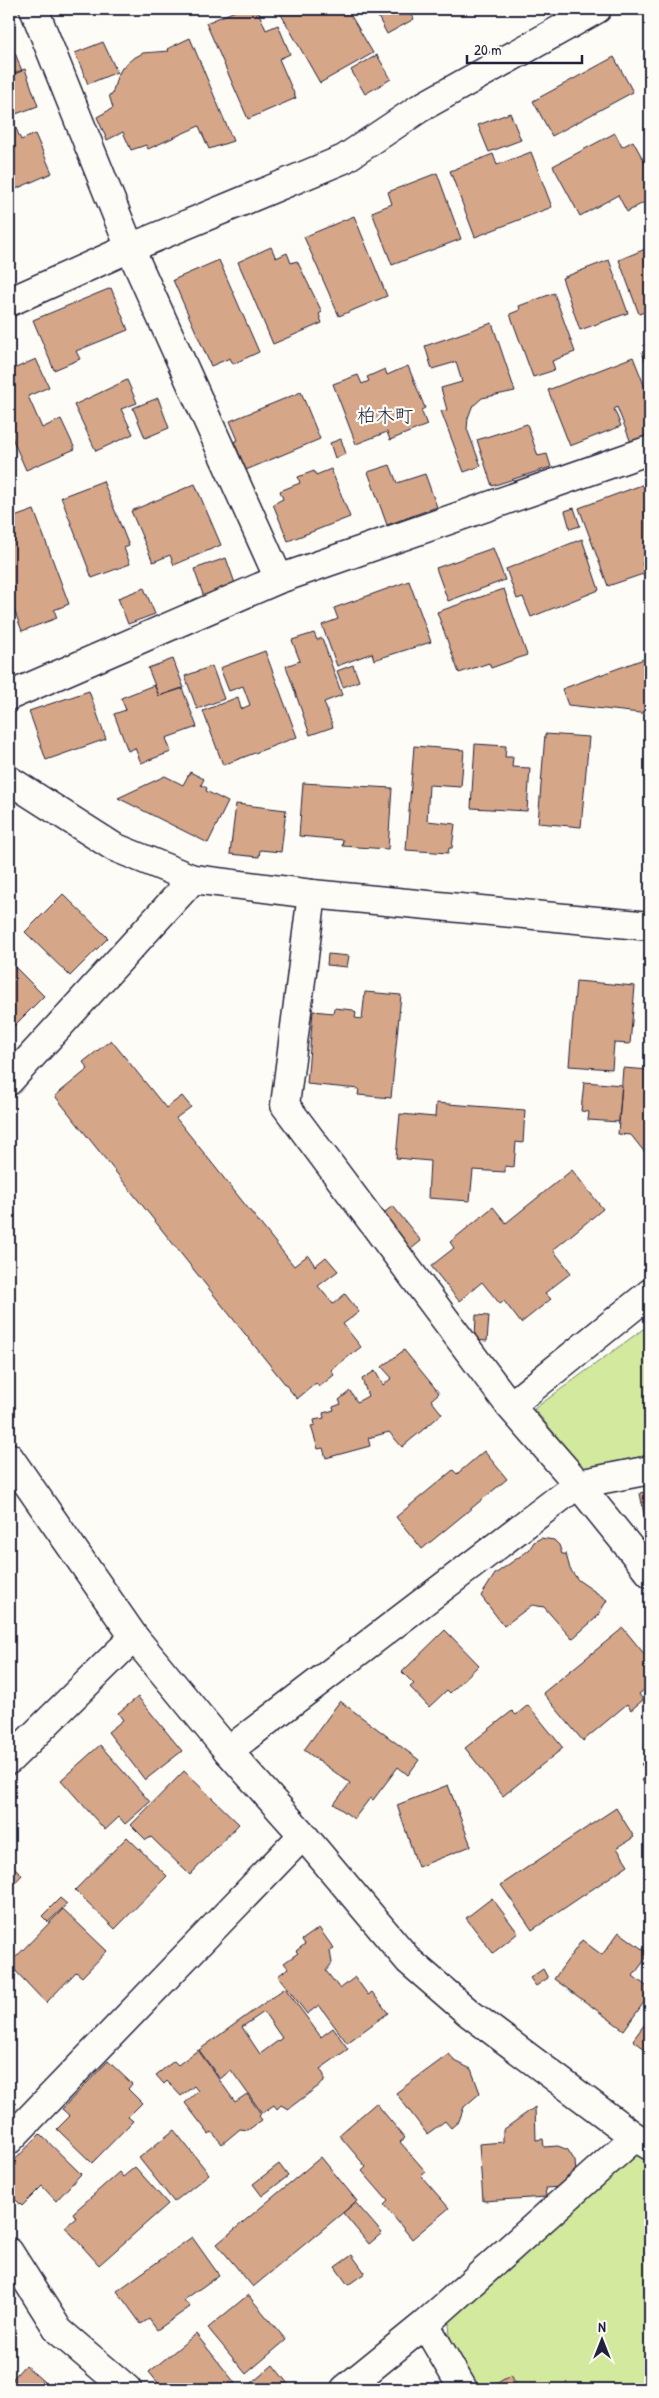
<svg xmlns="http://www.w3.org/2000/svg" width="659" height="2398" font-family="'Patrick Hand','Klee One',sans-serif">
<rect width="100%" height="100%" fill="#fdfcf7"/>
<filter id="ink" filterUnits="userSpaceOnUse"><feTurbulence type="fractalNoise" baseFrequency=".02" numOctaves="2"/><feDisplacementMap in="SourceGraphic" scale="10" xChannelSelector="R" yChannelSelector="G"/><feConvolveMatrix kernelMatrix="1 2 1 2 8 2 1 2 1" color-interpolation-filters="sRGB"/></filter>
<g filter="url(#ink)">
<path fill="#d2e99e" stroke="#7a866c" d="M650 1324V1455L584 1469 534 1409Z
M639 2146 650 2152V2389H474L451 2349 448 2310Z"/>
<path fill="#d6a688" stroke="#22223b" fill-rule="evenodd" d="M240 9H257L266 30 278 25 290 54 279 59 296 98 248 119 206 23Z
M278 9H347L373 53 320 83Z
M374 9H409L414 19 387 34Z
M190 38 233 141 209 149 199 126 148 149 146 145 131 150 123 132 107 140 97 117 113 108 109 95 112 94 117 77 122 68 132 59 143 53 169 51 167 49Z
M103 42 117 72 88 84 75 53Z
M15 53 22 71 9 76V55Z
M377 55 391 79 365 94 351 70Z
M614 57 633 92 552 136 533 101Z
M25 69 38 106 13 115 9 103V75Z
M9 112 21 140 35 134 52 173 9 192Z
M510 113 521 140 489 152 478 125Z
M615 133 622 147 633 141 650 172V199L627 212 618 195 580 216 553 166Z
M531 152 552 207 475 237 450 171 493 154 497 165Z
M437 173 461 239 392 265 372 212 392 204 388 192Z
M354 216 387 296 339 316 304 237Z
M271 247 276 258 287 253 291 263 297 261 322 312 319 314 322 323 273 344 238 262Z
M650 247V310L639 314 619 260Z
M219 260 259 352 233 364 230 358 211 366 173 280Z
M609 260 628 313 580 330 562 278Z
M111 288 128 330 76 351 80 359 54 370 33 320Z
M554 293 575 352 552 361 555 370 533 377 510 314 520 310 519 306Z
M492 323 515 391 482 398 472 407 468 418 467 429 481 466 464 472 441 411 447 410 441 388 462 382 456 362 432 369 425 346Z
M650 349V373L642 352Z
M633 357 650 400V438L632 445 617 407 614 409 621 426 570 446 548 390Z
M36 359 49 387 28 396 42 428 61 419 75 449 26 470 9 431V371Z
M408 366 425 408 421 410 427 425 390 440 387 432 356 444 333 384 358 375 362 384 369 381 367 377 385 369 387 375Z
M127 380 137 403 121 409 133 434 96 451 74 405Z
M301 392 320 439 246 470 234 442 238 440 230 421Z
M158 398 169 428 145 438 133 408Z
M527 424 538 456 547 454 551 467 492 486 477 440Z
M341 439 346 454 335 458 330 443Z
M390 465 397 483 425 474 437 507 387 525 368 472Z
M331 469 350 517 288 541 273 504 283 499 280 491 300 483 298 477 314 471 316 475Z
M103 481 129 546 124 548 130 564 92 578 61 497Z
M650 482V560L642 563 646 573 608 586 579 508Z
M195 484 221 545 174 565 170 555 153 562 131 511Z
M574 508 580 526 570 529 565 511Z
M34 510 69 604 54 610 57 618 22 631 9 596V519Z
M582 539 599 590 531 617 523 597 517 599 506 569Z
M493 548 505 580 448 601 436 568Z
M226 558 237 589 205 600 194 569Z
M409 581 431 642 374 660 372 653 337 666 322 625 338 619 334 608Z
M144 588 155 614 128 624 118 598Z
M504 589 527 655 491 668 489 663 459 673 437 612Z
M314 633 317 640 322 638 342 695 324 702 333 727 310 735 286 666 300 661 292 640Z
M265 651 297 737 223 765 203 711 238 697 241 709 250 705 243 686 229 691 220 668Z
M649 657V714L568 705 562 689Z
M173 659 184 688 159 696 148 668Z
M353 665 359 681 343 687 337 671Z
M212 666 224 699 197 709 185 676Z
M154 685 159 696 182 688 197 727 166 738 171 752 141 763 135 748 128 751 114 714 126 710 121 698Z
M89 691 106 739 46 760 29 711Z
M545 734 589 737 581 827 538 823Z
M475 744 506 746 505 757H513L512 767 530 768 527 811 471 808Z
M414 746 464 750 461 787 429 785 427 821 455 824 452 848H449L448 853 406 850Z
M190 772 204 779 201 785 207 788 206 791 228 802 208 843 118 798 165 776 183 785Z
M303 783 392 788 388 849 342 846 343 840 299 836Z
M236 804 286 810 281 852 260 850 259 857 230 854Z
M63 894 108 938 70 976 25 932Z
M328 954 349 956 347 967 327 965Z
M9 961 44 996 11 1029 9 1027Z
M576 981 635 986 630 1044 614 1043 612 1069 569 1066Z
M365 992 401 995 391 1098 358 1095 359 1089 307 1084 313 1011 333 1013 334 1008 353 1010 356 1013 355 1018 362 1019Z
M111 1040 166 1108 182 1096 191 1107 176 1118 294 1266 308 1255 315 1266 326 1257 338 1271 318 1286 333 1304 345 1294 359 1312 343 1324 361 1347 331 1370 334 1375 319 1387 316 1383 297 1399 55 1096 88 1069 83 1062Z
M623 1068 650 1070V1159L631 1135 618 1134Z
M584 1082 622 1085 619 1122 588 1120 589 1112 581 1111Z
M436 1103 525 1110 523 1143 516 1142 514 1167 505 1166V1172L473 1170 470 1201 428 1198 430 1161 396 1158 400 1114 435 1117Z
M572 1170 603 1209 553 1250 571 1273 545 1293 551 1299 521 1323 504 1301 500 1304 482 1282 459 1301 431 1266 454 1248 450 1242 493 1207 506 1223Z
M393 1206 421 1241 406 1253 378 1217Z
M476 1315 489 1316 487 1341 475 1340Z
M404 1350 439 1393 431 1400 442 1414 402 1447 389 1432 368 1438 370 1446 326 1458 323 1448 318 1449 311 1426 315 1425 314 1420 324 1418 323 1413 334 1410 333 1407 341 1404 339 1400 350 1391 357 1402 368 1396 362 1379 375 1371 383 1385 392 1378 382 1367Z
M484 1451 507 1479 422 1549 396 1517 453 1470 457 1474Z
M650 1491V1547L640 1493Z
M541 1538 554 1540 559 1545 562 1554H566L570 1569 578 1580 607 1600 597 1617 572 1639 544 1607 532 1605 504 1626 481 1596 495 1574 529 1550 534 1542Z
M623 1628 650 1661V1685L639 1694 643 1700 631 1710 627 1704 583 1741 543 1693Z
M445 1630 479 1665 450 1693 447 1690 429 1707 410 1687 414 1684 402 1672Z
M138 1697 182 1751 145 1780 108 1732 123 1720 118 1713Z
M340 1701 419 1760 408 1775 398 1767 373 1800 370 1798 354 1819 334 1804 350 1783 304 1750Z
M528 1705 563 1748 503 1796 465 1748 512 1711 516 1715Z
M100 1745 150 1802 125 1824 119 1817 105 1830 61 1780Z
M650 1757V1791L642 1780 650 1775 641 1764Z
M184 1771 239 1824 190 1875 151 1837 146 1840 131 1825Z
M448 1785 471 1846 418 1867 397 1805Z
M616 1808 634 1837 617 1848 628 1865 532 1930 501 1885Z
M127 1837 167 1876 115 1929 75 1890Z
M9 1862 22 1875 9 1889Z
M60 1898 67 1904 48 1922 42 1916Z
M492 1898 518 1933 493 1953 466 1918Z
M63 1909 107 1951 82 1977 76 1972 46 2003 9 1964Z
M319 1928 334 1949 330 1951 332 1963 326 1971 340 1989 355 1977 368 1995 372 1992 388 2013 347 2043 319 2005 307 2014 278 1976 288 1968 284 1963 298 1953 296 1951 305 1944 302 1940Z
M619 1932 649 1954 633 1976 650 1989V1994L624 2030 554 1979 582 1940 602 1955Z
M543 1969 548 1978 536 1986 530 1978Z
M285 1988 321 2037 333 2028 348 2049 320 2069 324 2075V2082L288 2109 281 2105 277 2109 274 2105 262 2113 231 2070 220 2079 199 2050ZM264 2012 282 2038 260 2054 242 2027Z
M650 2017V2053L633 2040Z
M198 2050 235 2102 247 2094 261 2114 259 2116 262 2120 248 2130 240 2129 222 2144 212 2132 209 2134 185 2103 198 2091 194 2086 181 2096 167 2081 164 2084 156 2075 174 2061 178 2065Z
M449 2054 455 2061 471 2069 480 2093 464 2107 459 2121 451 2128 445 2121 427 2134 396 2093Z
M108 2061 132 2084 128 2089 142 2103 128 2117 133 2121 92 2163 57 2129 70 2116 62 2109Z
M376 2103 405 2138 400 2142 426 2172 421 2176 449 2208 412 2239 384 2205 388 2201 362 2171 366 2167 339 2135Z
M535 2107 536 2140 543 2139 544 2147 558 2146 568 2150 575 2161 576 2174 562 2187 545 2188 546 2197 483 2201 479 2144 503 2142V2130Z
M174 2130 209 2174 174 2202 139 2158Z
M40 2134 81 2174 56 2201 42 2186 22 2206 9 2193V2166Z
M321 2157 357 2201 253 2287 217 2244Z
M279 2164 288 2176 262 2196 253 2184Z
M135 2167 168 2204 99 2265 65 2227 76 2218 73 2213 119 2172 123 2177Z
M355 2202 382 2233 369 2244 343 2213Z
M192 2237 219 2275 184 2300 190 2307 157 2330 149 2319 141 2324 117 2291Z
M352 2255 365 2273 348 2285 335 2267Z
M248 2295 286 2340 246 2374 208 2328Z
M196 2334 235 2383 228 2389H184L182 2387 179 2389H163L149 2372Z
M25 2365 52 2389H9V2383Z
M273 2365 292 2389H248L247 2387Z
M511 2375 519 2389H499L496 2384Z"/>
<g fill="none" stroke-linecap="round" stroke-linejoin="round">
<g stroke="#22223b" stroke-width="31">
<path id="minor" d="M34 9 130 248 279 579
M9 302 130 248 344 159 420 108 597 9
M9 696 279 579 650 450
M312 894 285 1105 510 1406 578 1484 650 1573
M9 1081 193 879
M510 1406 650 1293
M228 1751 578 1484 650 1470
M9 1760 134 1637
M9 2140 303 1835
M9 2252 59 2331 127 2389
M425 2324 463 2389
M345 2389 425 2324 635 2137"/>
</g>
<g stroke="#22223b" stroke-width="31">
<path id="tertiary" d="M9 780 114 847 193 879 312 894 650 926
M9 1457 134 1637 228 1751 303 1835 409 1961 469 2013 635 2137 650 2146"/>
</g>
<use href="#minor" stroke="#fdfcf7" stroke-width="28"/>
<use href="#tertiary" stroke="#fdfcf7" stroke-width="28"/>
</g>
</g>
<g text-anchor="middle" stroke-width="4.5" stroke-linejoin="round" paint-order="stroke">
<g font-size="19" fill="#22223b" stroke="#fdfcf7">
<text x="385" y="422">柏木町</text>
</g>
</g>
<rect width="659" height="2398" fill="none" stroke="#fdfcf7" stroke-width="30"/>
<rect x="15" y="15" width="629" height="2368" fill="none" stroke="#22223b" stroke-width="2" filter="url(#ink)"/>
<g transform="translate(602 2340)" stroke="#fdfcf7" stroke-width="4" paint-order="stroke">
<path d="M0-4L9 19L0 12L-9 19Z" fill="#22223b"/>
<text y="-8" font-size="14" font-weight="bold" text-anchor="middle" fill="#22223b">N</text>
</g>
<path d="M467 55v8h115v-8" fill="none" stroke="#22223b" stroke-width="2.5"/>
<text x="474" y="55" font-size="15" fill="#22223b" stroke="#fdfcf7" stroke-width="4" paint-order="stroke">20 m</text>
</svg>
